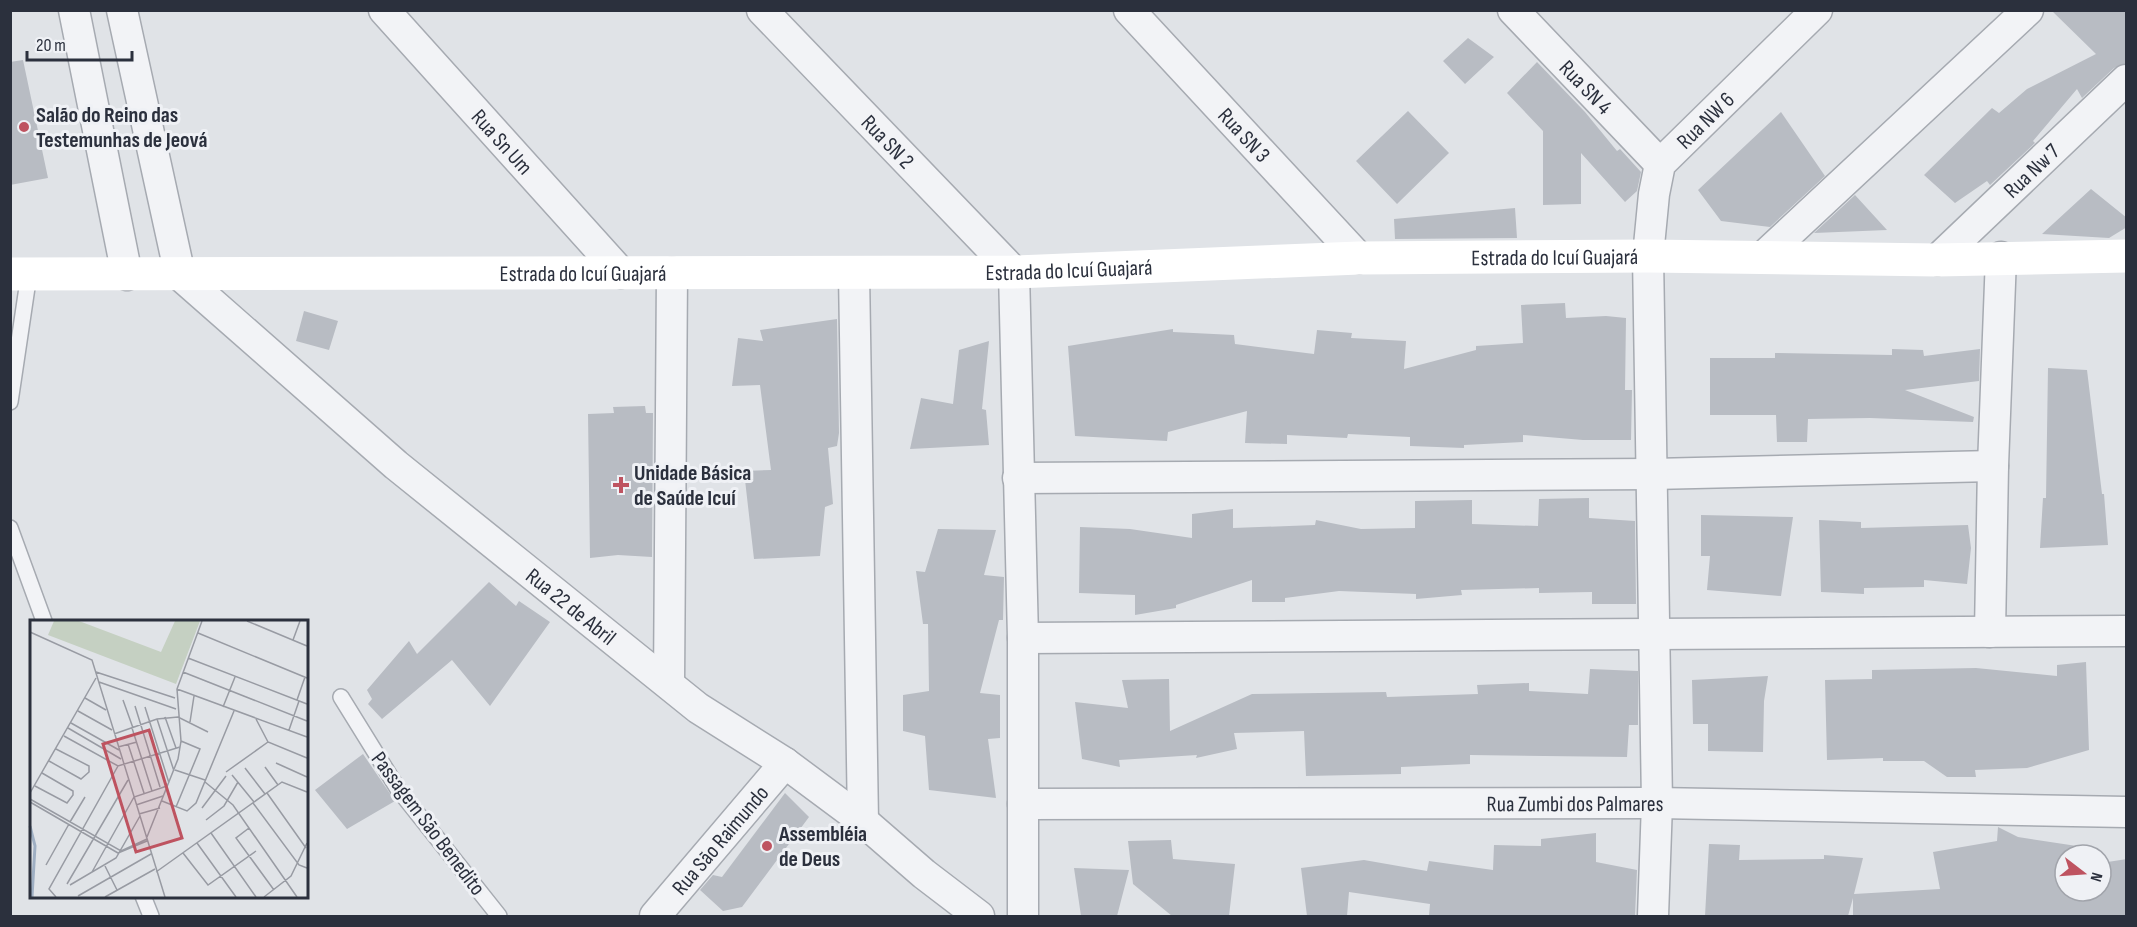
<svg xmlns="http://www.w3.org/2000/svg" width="2137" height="927" font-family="'Sofia Sans Condensed',sans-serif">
<rect width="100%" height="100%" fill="#e0e3e7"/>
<path fill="#b8bcc3" d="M2051 10H2127V63L2114 68 2082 98 2077 89 2033 141 2035 143 1990 185 1987 181 1955 203 1924 175 1992 108 1999 113 2027 89 2096 54Z
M1468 38 1494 57 1465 84 1443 61Z
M23 60 48 178 10 185V62Z
M1537 62 1585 112 1617 151 1620 149 1641 172 1637 191 1625 202 1581 153V204L1543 205V131L1507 93Z
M1408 111 1449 153 1397 204 1356 161Z
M1781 112 1825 176 1770 227 1721 221 1698 190Z
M2091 189 2127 218V227L2109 238 2042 234Z
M1855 195 1887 230 1814 233Z
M1515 208 1517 238 1395 239 1394 219Z
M1565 303 1566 318 1606 316 1626 318 1625 390H1632L1631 440H1583L1523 435V442L1464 445V448L1410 446V437L1348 434 1347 438 1287 435V444L1245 443 1247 411 1168 432 1167 441 1075 436 1068 346 1173 329V332L1234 335 1235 344 1314 354 1317 330 1352 333 1351 338 1406 341 1404 369 1476 350V346L1523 343 1521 305Z
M304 311 338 321 329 350 296 341Z
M837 319 839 433 837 446 828 448 833 504 825 507 820 556 754 559 744 471 771 470 760 385 732 386 738 338 763 341 760 330Z
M989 341 982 409 986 410 989 445 910 449 921 398 953 404 959 350Z
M1892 349 1923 350 1924 356 1980 349 1979 381 1905 390 1974 417 1973 422 1870 418 1808 419 1807 442H1777L1776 415H1710V358H1775V353L1892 355Z
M2048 368 2087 370 2102 494H2104L2108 545 2040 548 2043 498H2046Z
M645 406 646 413H653L652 557 618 555 590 558 588 414 614 413 613 407Z
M1589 498V518L1635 521 1636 604H1592V592L1539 593V588L1461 590 1462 595 1416 599V594L1339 591 1285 598V602H1252V580L1176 605V608L1135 615V595L1079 593 1080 527 1130 529 1192 538V514L1233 509V528L1315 525 1316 520 1361 529 1415 528V501L1472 500V524L1538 526 1539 499Z
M1701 515 1793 517 1781 596 1707 590 1710 556H1701Z
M1819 520 1861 522V528L1968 525 1971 548 1967 584 1924 580V587L1864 588V594L1821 592Z
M938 529 996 530 984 575 1004 577 1003 620H999L980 693 1000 695V738L988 739 996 798 929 790 925 736 903 731V695L929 691 928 624H923L916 571 925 572Z
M489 582 516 606 519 601 550 622 490 706 452 660 382 719 368 704 372 699 367 690 409 641 417 654Z
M2086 662 2089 750 2027 768 1975 770 1976 777H1947L1924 761H1883V758L1827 760 1825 680 1872 679V670L1976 668 2057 676V665Z
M1590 669 1638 671V725H1629L1627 757 1470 755V764L1401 767V774L1306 776 1304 731 1234 733 1237 749 1196 758 1197 755 1119 760 1120 767 1082 759 1075 702 1128 708 1122 680 1169 679 1170 731 1252 694 1386 692 1387 697 1478 694 1477 685 1529 683V691L1588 694Z
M1768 676 1764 701 1763 752 1708 751V724H1693L1692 680Z
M363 754 395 801 347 829 315 790Z
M785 793 809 817 742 907 723 911 700 890 713 875 722 877Z
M1998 827 2018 837 2090 848 2089 855H2065V891H2101V863L2127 859V916H1853V898L1848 916H1705L1709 844 1740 845 1739 860 1824 859V855L1863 858 1854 894 1940 889 1933 852 1997 841Z
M1596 833V862L1637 870 1635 916H1429L1430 904 1349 892 1347 916H1307L1301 868 1364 860 1427 871 1429 861 1493 870 1494 845 1541 846V839Z
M1171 840 1173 859 1235 864 1229 916H1172L1133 884 1128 841Z
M1074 868 1129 870 1117 916H1081Z"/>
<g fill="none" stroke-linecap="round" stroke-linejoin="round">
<g stroke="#a6aab1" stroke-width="18">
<path id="lane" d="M10 402 29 274
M10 528 44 621
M341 697 398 789 499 916
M143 896 151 916"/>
</g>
<g stroke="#a6aab1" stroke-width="33">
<g id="street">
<path d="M74 10 127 275"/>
<path id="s1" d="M122 10 180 275 396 465 698 708 785 763 863 821 924 874 979 916"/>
<path id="s2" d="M384 10 621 273"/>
<path id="s3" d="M762 10 1014 272 1023 638V916"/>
<path id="s4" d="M1129 10 1359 258"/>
<path id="s5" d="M1513 10 1660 164"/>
<path d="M1763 257 2028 10"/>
<path id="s6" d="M1937 260 2126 80"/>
<path d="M854 273 863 821"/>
<path d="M1018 478 1653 474 1993 466"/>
<path d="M1990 632 1993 466 2001 257"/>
<path d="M1023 638 2126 631"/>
<path d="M669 684 672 273"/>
<path id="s7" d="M1023 804 1657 803 2126 812"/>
<path id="s8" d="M655 916 785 763"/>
<path id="s9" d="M1653 916 1657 803 1648 256 1654 194 1660 164 1817 10"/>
</g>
</g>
<use href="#lane" stroke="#f2f3f6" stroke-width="15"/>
<use href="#street" stroke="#f2f3f6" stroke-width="30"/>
<path stroke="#fff" stroke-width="33" id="s10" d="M10 274 1014 272 1359 258 1648 256 1937 260 2126 256"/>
</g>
<g fill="#be5360" stroke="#eff1f5" stroke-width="2">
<circle cx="24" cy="127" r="6"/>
<path d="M618 476h6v6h6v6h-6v6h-6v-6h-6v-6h6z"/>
<circle cx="767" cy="846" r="6"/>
</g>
<g text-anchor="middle" stroke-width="6" stroke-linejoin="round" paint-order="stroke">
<g font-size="22" fill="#2b303d" stroke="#eff1f5">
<text dy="8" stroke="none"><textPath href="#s5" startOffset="106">Rua SN 4</textPath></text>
<text dy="8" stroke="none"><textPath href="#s9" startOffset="816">Rua NW 6</textPath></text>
<text dy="8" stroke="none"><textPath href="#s4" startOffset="170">Rua SN 3</textPath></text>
<text dy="8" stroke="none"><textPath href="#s3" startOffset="182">Rua SN 2</textPath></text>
<text dy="8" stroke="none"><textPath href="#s2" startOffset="177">Rua Sn Um</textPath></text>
<text dy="8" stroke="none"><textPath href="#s6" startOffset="130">Rua Nw 7</textPath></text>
<text dy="8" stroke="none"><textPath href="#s10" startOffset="1545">Estrada do Icuí Guajará</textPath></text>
<text dy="8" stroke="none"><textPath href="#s10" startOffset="1059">Estrada do Icuí Guajará</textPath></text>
<text dy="8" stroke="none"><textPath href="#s10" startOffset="573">Estrada do Icuí Guajará</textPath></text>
<text dy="8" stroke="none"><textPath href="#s1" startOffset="784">Rua 22 de Abril</textPath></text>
<text dy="8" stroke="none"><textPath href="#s7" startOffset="552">Rua Zumbi dos Palmares</textPath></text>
<text transform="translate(429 823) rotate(53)" y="8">Passagem São Benedito</text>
<text dy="8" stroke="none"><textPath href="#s8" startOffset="100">Rua São Raimundo</textPath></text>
</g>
<g font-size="22" font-weight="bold" fill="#2b303d" stroke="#eff1f5" text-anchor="start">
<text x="36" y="122">Salão do Reino das<tspan x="36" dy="25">Testemunhas de Jeová</tspan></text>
<text x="634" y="480">Unidade Básica<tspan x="634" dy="25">de Saúde Icuí</tspan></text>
<text x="779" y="841">Assembléia<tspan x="779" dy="25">de Deus</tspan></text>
</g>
</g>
<g transform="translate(30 620)">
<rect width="278" height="278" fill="#e0e3e7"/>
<path d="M24 1H49L131 32 145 1H170L146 64 18 15Z" fill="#c5d0c2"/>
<path fill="none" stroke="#9fafc3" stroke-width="3" d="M0 206 5 226 2 277"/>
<path fill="none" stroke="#989ba3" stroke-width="1.5" d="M217 1 277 26M0 12 62 40 135 277M168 13 277 58M263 20 270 1M158 38 277 84M66 52 145 78M153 52 277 101M69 62 146 89M147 69 277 117M55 78 76 90M93 80 103 108M267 80 275 57M105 86 130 167M115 87 139 163M193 87 205 57M48 91 82 110M135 97 146 128M127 99 144 151M226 99 238 122 277 138M160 102 164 76M41 103 89 130M38 108 91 139M102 108 122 171M259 110 269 81M84 114 127 99 148 97 178 112M34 116 88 146 150 127M98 124 114 173M88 127 107 122M19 141 51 159 59 152V146L26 129M246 143 277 157M235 147 248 165M215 148 235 174M145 150 175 160M196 152 238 122M202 155 224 182M175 162 203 185 267 277M5 166 37 183 43 175V171L12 153M0 173 66 58M237 173 276 228M0 179 91 231 117 219M132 181 157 191 166 183 204 91M0 182 88 233M223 183 269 245 277 248M106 185 133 176M146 187 170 129 151 121M172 188 196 156M109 194 130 188M176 200 194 186 208 162M40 202 55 177M219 208 206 218 244 270M181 213 226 277M117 217 148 139 151 121 147 69 172 1M167 223 206 277M88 233 117 221M153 233 178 265 226 231M16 245 39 204M75 246 87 270M62 252 104 177 137 166M126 252 252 162 277 172M37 264 98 160M40 265 86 238 110 196M48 276 121 234M26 277 19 269 88 146M75 277 125 249M234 277 261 256 277 223"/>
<path fill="#be5360" fill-opacity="0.15" stroke="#be5360" stroke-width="3" d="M119 110 152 218 106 232 73 124Z"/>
<rect width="278" height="278" fill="none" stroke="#2b303d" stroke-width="3"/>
</g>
<rect width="2137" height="927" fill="none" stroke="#2b303d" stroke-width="24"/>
<g transform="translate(2083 873) rotate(107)"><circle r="28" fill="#eff1f5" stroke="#a1a4ab" stroke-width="1.5"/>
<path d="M0-4.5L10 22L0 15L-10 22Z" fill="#be5360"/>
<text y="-9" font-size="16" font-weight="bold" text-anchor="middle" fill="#2b303d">N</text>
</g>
<path d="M27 51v9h105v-9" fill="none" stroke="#2b303d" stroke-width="3"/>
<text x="36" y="51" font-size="18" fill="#2b303d" stroke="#eff1f5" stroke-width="4.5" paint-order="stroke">20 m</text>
</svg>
